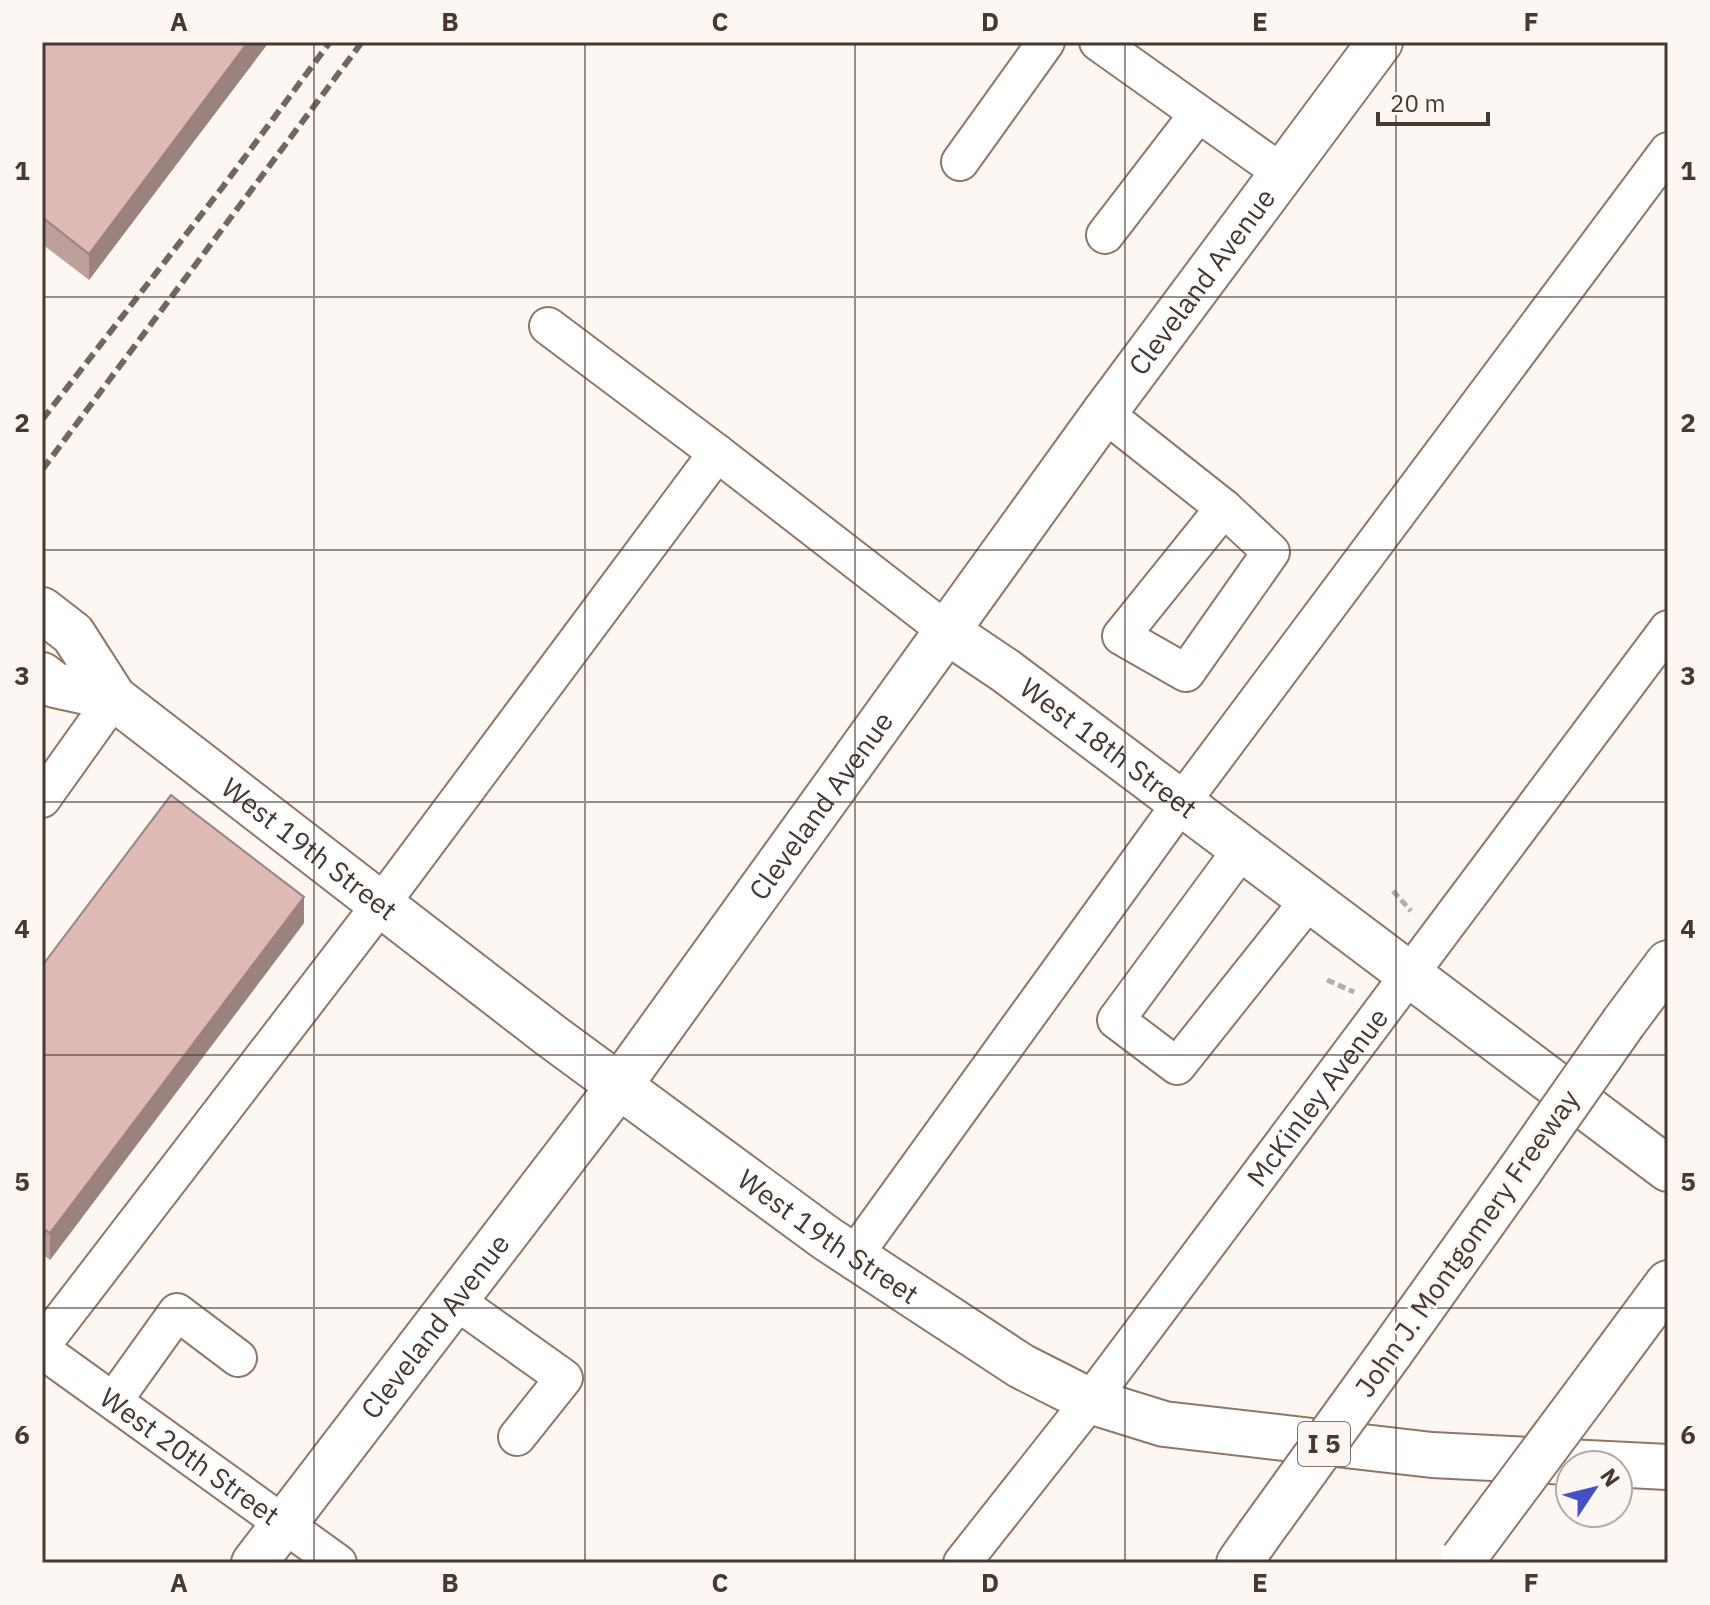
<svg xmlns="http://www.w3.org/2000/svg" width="1710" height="1605" font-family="'IBM Plex Sans',sans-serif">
<rect width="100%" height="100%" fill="#fdf7f3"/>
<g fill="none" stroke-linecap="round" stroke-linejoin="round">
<g stroke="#927665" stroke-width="40">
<g id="minor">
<path d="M1098 42 1282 173"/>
<path d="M960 162 1046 42"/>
<path d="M1105 235 1198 114"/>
<path d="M548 326 717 453 948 632"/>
<path d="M1104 413 1224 508"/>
<path d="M1224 508 1271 552 1186 673 1121 636Z"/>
<path d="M42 799 114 698"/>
<path d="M1242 849 1116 1020 1177 1066 1310 899"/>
<path d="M853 1257 1181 803 1668 151"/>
<path d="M456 1301 564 1378 517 1437"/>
<path d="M42 1345 381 904 717 453"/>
<path id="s1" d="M42 1350 338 1563"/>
<path d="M114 1400 177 1312 238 1358"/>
<path id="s2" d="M962 1563 1090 1401 1668 629"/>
</g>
</g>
<g stroke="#927665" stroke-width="48">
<g id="major">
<path id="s3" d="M42 610 73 634 114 698 550 1035 826 1238 1021 1366 1090 1401 1164 1424 1432 1455 1668 1467"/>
<path id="s4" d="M948 632 1006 671 1668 1169"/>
<path d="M42 675 55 685 114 698"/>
<path id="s5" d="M254 1563 619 1086 1104 413 1380 42"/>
</g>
</g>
<g stroke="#927665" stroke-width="48">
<path id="highway" d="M1624 1022 1668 963
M1390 1353 1519 1172
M1597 1379 1668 1283
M1239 1563 1258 1536"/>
</g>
<path stroke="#b5ada8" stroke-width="5" stroke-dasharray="8 4" stroke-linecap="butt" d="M1393 891 1411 911
M1327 980 1354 992"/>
<use href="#minor" stroke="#fff" stroke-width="36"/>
<use href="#major" stroke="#fff" stroke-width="44"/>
<use href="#highway" stroke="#fff" stroke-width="44"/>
<path stroke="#716760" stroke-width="6" stroke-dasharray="12 6" stroke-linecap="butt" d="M42 420 222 188 330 42
M42 470 362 42"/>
<g stroke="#927665" stroke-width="48" stroke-linecap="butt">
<path id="highway-bridge" d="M1519 1172 1624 1022
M1258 1536 1390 1353
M1463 1559 1597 1379"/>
</g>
<use href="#highway-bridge" stroke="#fff" stroke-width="44"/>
</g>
<path fill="#bf9f9c" d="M42 42H269L89 280 42 244Z
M304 923 50 1260 42 1254V966Z"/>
<path fill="#9b827f" d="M248 42H269L89 280V254Z
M304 897V923L50 1260V1233Z"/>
<path fill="#deb9b5" stroke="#9b827f" stroke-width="2" d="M42 42H248L89 254 42 217Z
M171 795 304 897 50 1233 42 1228V966Z"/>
<path fill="none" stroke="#453931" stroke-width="2" stroke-opacity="0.55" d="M314 42V1563M585 42V1563M855 42V1563M1125 42V1563M1396 42V1563M42 297H1668M42 550H1668M42 802H1668M42 1055H1668M42 1308H1668"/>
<g text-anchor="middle" stroke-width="6" stroke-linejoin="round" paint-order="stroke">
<rect fill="#fdf7f3" stroke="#7c726b" stroke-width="2" x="1298" y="1422" width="52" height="44" rx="6"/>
<g font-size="26" font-weight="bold" fill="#453931">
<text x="1324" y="1453">I 5</text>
</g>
<g font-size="28" fill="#453931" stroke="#fdf7f3">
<text dy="10" stroke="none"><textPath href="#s5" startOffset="1594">Cleveland Avenue</textPath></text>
<text dy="10" stroke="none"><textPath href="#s4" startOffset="198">West 18th Street</textPath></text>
<text dy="10" stroke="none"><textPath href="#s5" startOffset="946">Cleveland Avenue</textPath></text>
<text dy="10" stroke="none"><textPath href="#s3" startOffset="362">West 19th Street</textPath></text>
<text dy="10" stroke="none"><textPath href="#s2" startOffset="586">McKinley Avenue</textPath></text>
<text dy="10" stroke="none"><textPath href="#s3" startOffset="1010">West 19th Street</textPath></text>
<text transform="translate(1467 1243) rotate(-55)" y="10">John J. Montgomery Freeway</text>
<text dy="10" stroke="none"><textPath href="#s5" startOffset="298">Cleveland Avenue</textPath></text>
<text dy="10" stroke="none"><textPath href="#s1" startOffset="182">West 20th Street</textPath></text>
</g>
</g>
<rect width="1710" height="1605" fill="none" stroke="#fdf7f3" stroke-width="88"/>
<g transform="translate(1594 1489) rotate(55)"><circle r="38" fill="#fdf7f3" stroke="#b3aba5" stroke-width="2"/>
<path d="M0-6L14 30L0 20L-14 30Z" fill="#4450c4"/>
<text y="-12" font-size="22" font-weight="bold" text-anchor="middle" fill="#453931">N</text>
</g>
<path d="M1378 112v12h110v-12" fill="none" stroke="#453931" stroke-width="4"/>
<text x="1390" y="112" font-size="24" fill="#453931" stroke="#fdf7f3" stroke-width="6" paint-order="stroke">20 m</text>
<rect x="44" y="44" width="1622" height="1517" fill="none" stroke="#453931" stroke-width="3"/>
<g font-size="26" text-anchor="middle" font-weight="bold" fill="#453931">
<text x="179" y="31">A</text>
<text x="450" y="31">B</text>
<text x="720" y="31">C</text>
<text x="990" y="31">D</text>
<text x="1260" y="31">E</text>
<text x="1531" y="31">F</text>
<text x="22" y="180">1</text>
<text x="1688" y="180">1</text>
<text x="22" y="432">2</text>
<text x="1688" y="432">2</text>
<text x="22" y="685">3</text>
<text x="1688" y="685">3</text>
<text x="22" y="938">4</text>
<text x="1688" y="938">4</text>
<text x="22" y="1191">5</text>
<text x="1688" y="1191">5</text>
<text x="22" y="1444">6</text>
<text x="1688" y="1444">6</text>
<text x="179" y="1592">A</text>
<text x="450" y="1592">B</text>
<text x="720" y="1592">C</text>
<text x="990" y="1592">D</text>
<text x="1260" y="1592">E</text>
<text x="1531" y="1592">F</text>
</g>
</svg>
